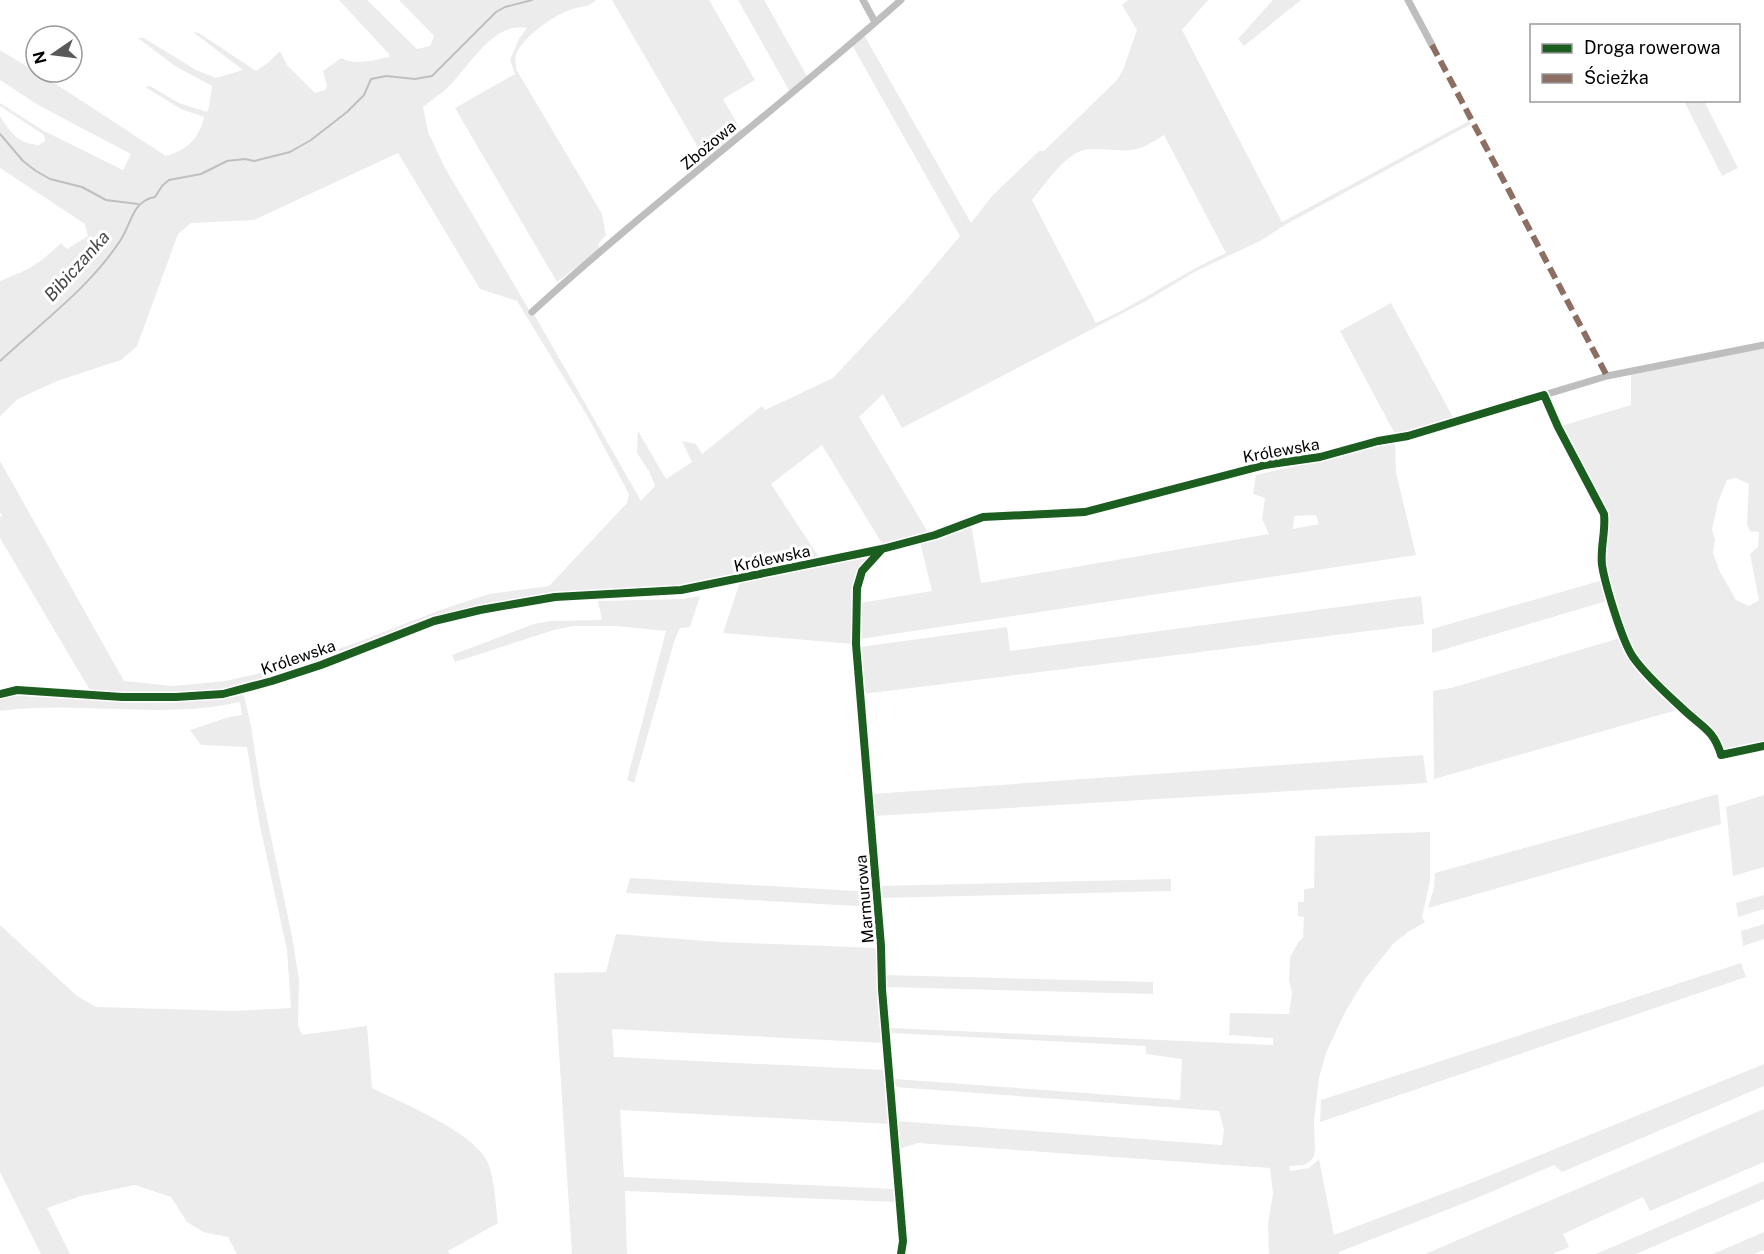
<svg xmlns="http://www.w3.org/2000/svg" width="1764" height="1254" font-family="'Public Sans',sans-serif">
<rect width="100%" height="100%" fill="#fff"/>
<path fill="#ececec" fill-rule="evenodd" d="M339 0H367L417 49 430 46 434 36 399 0H596C589 8 579 6 570 10 553 16 522 37 516 55 515 59 516 65 516 69L602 214 606 235 598 244 600 249 557 282 455 108 515 74 510 60 519 39 527 28C495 21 471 63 452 83 444 92 433 99 423 107L428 132 445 168 531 313 535 316 641 501 655 486 649 471 637 453 638 431 666 479 692 462 682 441 696 444 702 454 762 406 765 410 833 378 907 299 960 236 852 45 864 35 971 223 993 195 1039 151H1044L1117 80 1123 70 1137 30 1122 5 1128 0H1208L1182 30 1282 222 1469 121 1471 124 1285 225 1260 241 1196 271 1148 300 902 428 883 394 859 417 929 534 883 545 822 445 771 484 820 559 761 569 731 578 680 587 540 595 498 602 428 622 322 662 223 692 123 696 91 692 0 538V517L2 516 0 512V461L124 681 172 686 226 681 269 671 350 645 443 609 489 594 549 586 627 503 629 494 588 417 517 301 480 289 398 153 254 220 191 223 178 234 137 346 121 360 57 381 18 399 0 416V281C29 270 39 264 61 243L67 249 88 236 85 224 0 168V116C10 132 18 144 39 145L45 141 44 135 0 106V103L44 131 123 170 131 154 38 105 0 80V50L62 88 166 156C187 150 199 139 204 117L181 109 145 87 150 86 179 103 207 112 209 108 212 86 175 66 138 38H144L196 70 216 78 243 70 193 32 199 33 256 71 269 62 280 51 287 65 315 93 325 90 327 86 323 71 341 58C356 66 373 60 389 57V54ZM1164 135 1226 253C1181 273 1141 303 1096 323L1032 200C1045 184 1058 164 1076 153 1091 145 1114 152 1131 150 1143 149 1154 141 1164 135Z
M612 0H709L755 80 723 99 742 132 706 161Z
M738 0H764L808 78 790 92Z
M1273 0H1301L1244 46 1238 39Z
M1684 101H1704L1738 168 1722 176Z
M1391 303 1455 421 1395 434 1340 331Z
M1764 347V744L1729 752 1724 750C1714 725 1707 726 1687 710 1674 699 1642 667 1633 653 1625 640 1606 580 1605 565 1604 546 1609 528 1605 510L1561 426 1631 405V375ZM1736 478 1749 484 1747 525 1750 531 1759 532 1758 547 1750 554 1759 600 1749 606 1736 600 1720 572 1713 553 1715 539 1712 530 1718 502 1727 480Z
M1395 442 1396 473 1416 555 860 639V603L932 591 920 542 971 524 981 583 1269 534 1262 519 1265 498 1253 494 1256 475 1322 460 1378 444ZM1316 515 1319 524 1293 529 1294 516Z
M866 555 868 561C847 586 853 613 853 644L723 633 740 582 762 575 808 567Z
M1603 580 1610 600 1432 653V629Z
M700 596 690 627 680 628 674 642 634 783 627 780 666 631 615 626H573L554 630 455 662 452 655 534 624 550 621 602 620 598 601 682 599Z
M1421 596 1424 624 863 694 860 647 1007 627 1010 651Z
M1620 638 1632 665 1647 677 1677 710 1434 779 1433 691 1451 688Z
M243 692 251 726 260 785 292 936 299 980 298 1025 302 1035 367 1026 372 1088C402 1103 469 1130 486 1159 494 1173 496 1206 498 1223L448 1251 450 1254H237L228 1237 203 1232 187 1222 171 1197 135 1185 81 1196 47 1208 70 1254H41L0 1172V925L77 996 96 1007 234 1011 291 1008 287 950 259 821 247 747 201 745 190 730 229 717 242 715 240 702C161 720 80 700 0 711V698C35 691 70 697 105 699 151 702 198 701 243 692Z
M1423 755 1427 783 874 816 873 794Z
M1718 794 1721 824 1428 908 1434 888 1435 873Z
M1764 795V867L1733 876 1726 807Z
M1430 832V881L1422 917 1425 922 1408 932 1393 944 1365 979 1345 1012 1326 1053 1319 1078 1314 1121 1315 1152 1312 1160 1304 1165 1289 1166 1290 1171 1309 1168 1319 1159 1334 1235 1471 1183 1764 1064V1086L1562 1172 1554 1165 1472 1200 1339 1252V1254H1269L1268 1223 1273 1194 1270 1168 918 1143 899 1149 897 1121 1222 1145 1224 1130 1219 1111 895 1087V1079L1180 1100 1182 1059 1146 1054V1046L892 1033 891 1028 1273 1045V1038L1229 1035 1230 1013 1289 1014 1292 993 1289 980 1290 957 1299 941 1303 938 1304 917 1298 916V902H1304V889L1314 888 1315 836Z
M630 878 874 892 875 907 626 893Z
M1171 879V891L880 898 878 886Z
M1764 895V909L1738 917 1736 903Z
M1764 924V939L1743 946 1741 931Z
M616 934 720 942 878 948V989L883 1043 612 1029 614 1057 886 1070 891 1124 620 1110 624 1177 896 1189 897 1202 625 1191 627 1254H572L554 973 606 972Z
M1741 963 1746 977 1320 1122 1321 1100Z
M885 975 1153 982V994L887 987Z
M1764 1109V1162L1650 1211 1643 1197 1563 1234 1569 1247 1553 1254H1425Z
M1764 1181V1199L1636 1254H1596Z
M1764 1232V1250L1754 1254H1713Z"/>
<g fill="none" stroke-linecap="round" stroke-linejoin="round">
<path stroke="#bfbfbf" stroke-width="2" d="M0 134 23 161 36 171 50 179 82 187 106 200 138 204
M0 361C41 323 89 288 120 241 132 223 132 201 155 197L162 186 169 180 201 174 227 161 245 159 254 161 290 152 311 140 347 112 364 95 371 79 386 76 415 79 432 76 496 12 505 7 532 0"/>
<path stroke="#bebebe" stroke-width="7" d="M863 0 875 22
M1408 0 1432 45
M532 312C651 203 781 107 901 0
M882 549 862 571 857 588 856 644 881 946 882 989 903 1241 901 1254
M0 694 17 690 122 697H176L223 694 272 681 321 665 434 621 480 610 555 597 681 590 722 583 761 573 882 549 935 535 983 517 1085 512 1265 465 1320 457 1378 441 1408 436 1607 376 1764 345"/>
<path stroke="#8d6e63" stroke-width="6" stroke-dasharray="12 6" stroke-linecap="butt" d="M1432 45 1607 376"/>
<g stroke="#fff" stroke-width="11">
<path id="cycleway" d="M882 549 862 571 857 588 856 644 881 946 882 989 903 1241 901 1254
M0 694 17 690 122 697H176L223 694 272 681 321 665 434 621 480 610 555 597 681 590 882 549 935 535 983 517 1085 512 1265 465 1320 457 1378 441 1408 436 1544 395 1558 427 1604 514C1606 531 1600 548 1602 565 1605 584 1622 641 1633 657 1646 676 1667 694 1684 710 1702 727 1714 730 1721 755L1764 746"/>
</g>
<use href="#cycleway" stroke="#1b5e20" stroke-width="8"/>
</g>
<g text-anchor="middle" stroke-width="6" stroke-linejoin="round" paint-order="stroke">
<g font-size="16" fill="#000" stroke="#fff">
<text transform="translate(708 145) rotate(-40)" y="6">Zbożowa</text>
<text transform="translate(1281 450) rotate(-10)" y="6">Królewska</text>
<text transform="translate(772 558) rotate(-12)" y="6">Królewska</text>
<text transform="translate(298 657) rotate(-19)" y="6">Królewska</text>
<text transform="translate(864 899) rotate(-95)" y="6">Marmurowa</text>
</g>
<g font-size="18" font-style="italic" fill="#444" stroke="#fff">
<text transform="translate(77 266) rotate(-48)" y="6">Bibiczanka</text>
</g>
</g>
<rect x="1530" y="24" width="210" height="78" fill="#ffffff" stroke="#999999" stroke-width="1.5"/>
<rect x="1542" y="44" width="30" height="9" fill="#1b5e20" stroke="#999999" stroke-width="1.5"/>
<text x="1584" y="54" font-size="18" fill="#000000">Droga rowerowa</text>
<rect x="1542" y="74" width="30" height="9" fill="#8d6e63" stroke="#999999" stroke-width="1.5"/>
<text x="1584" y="84" font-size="18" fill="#000000">Ścieżka</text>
<g transform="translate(54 54) rotate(256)"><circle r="28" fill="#ffffff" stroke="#999999" stroke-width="1.5"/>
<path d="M0-4.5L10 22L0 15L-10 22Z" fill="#595959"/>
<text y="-9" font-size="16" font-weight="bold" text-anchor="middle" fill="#000000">N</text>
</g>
</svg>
